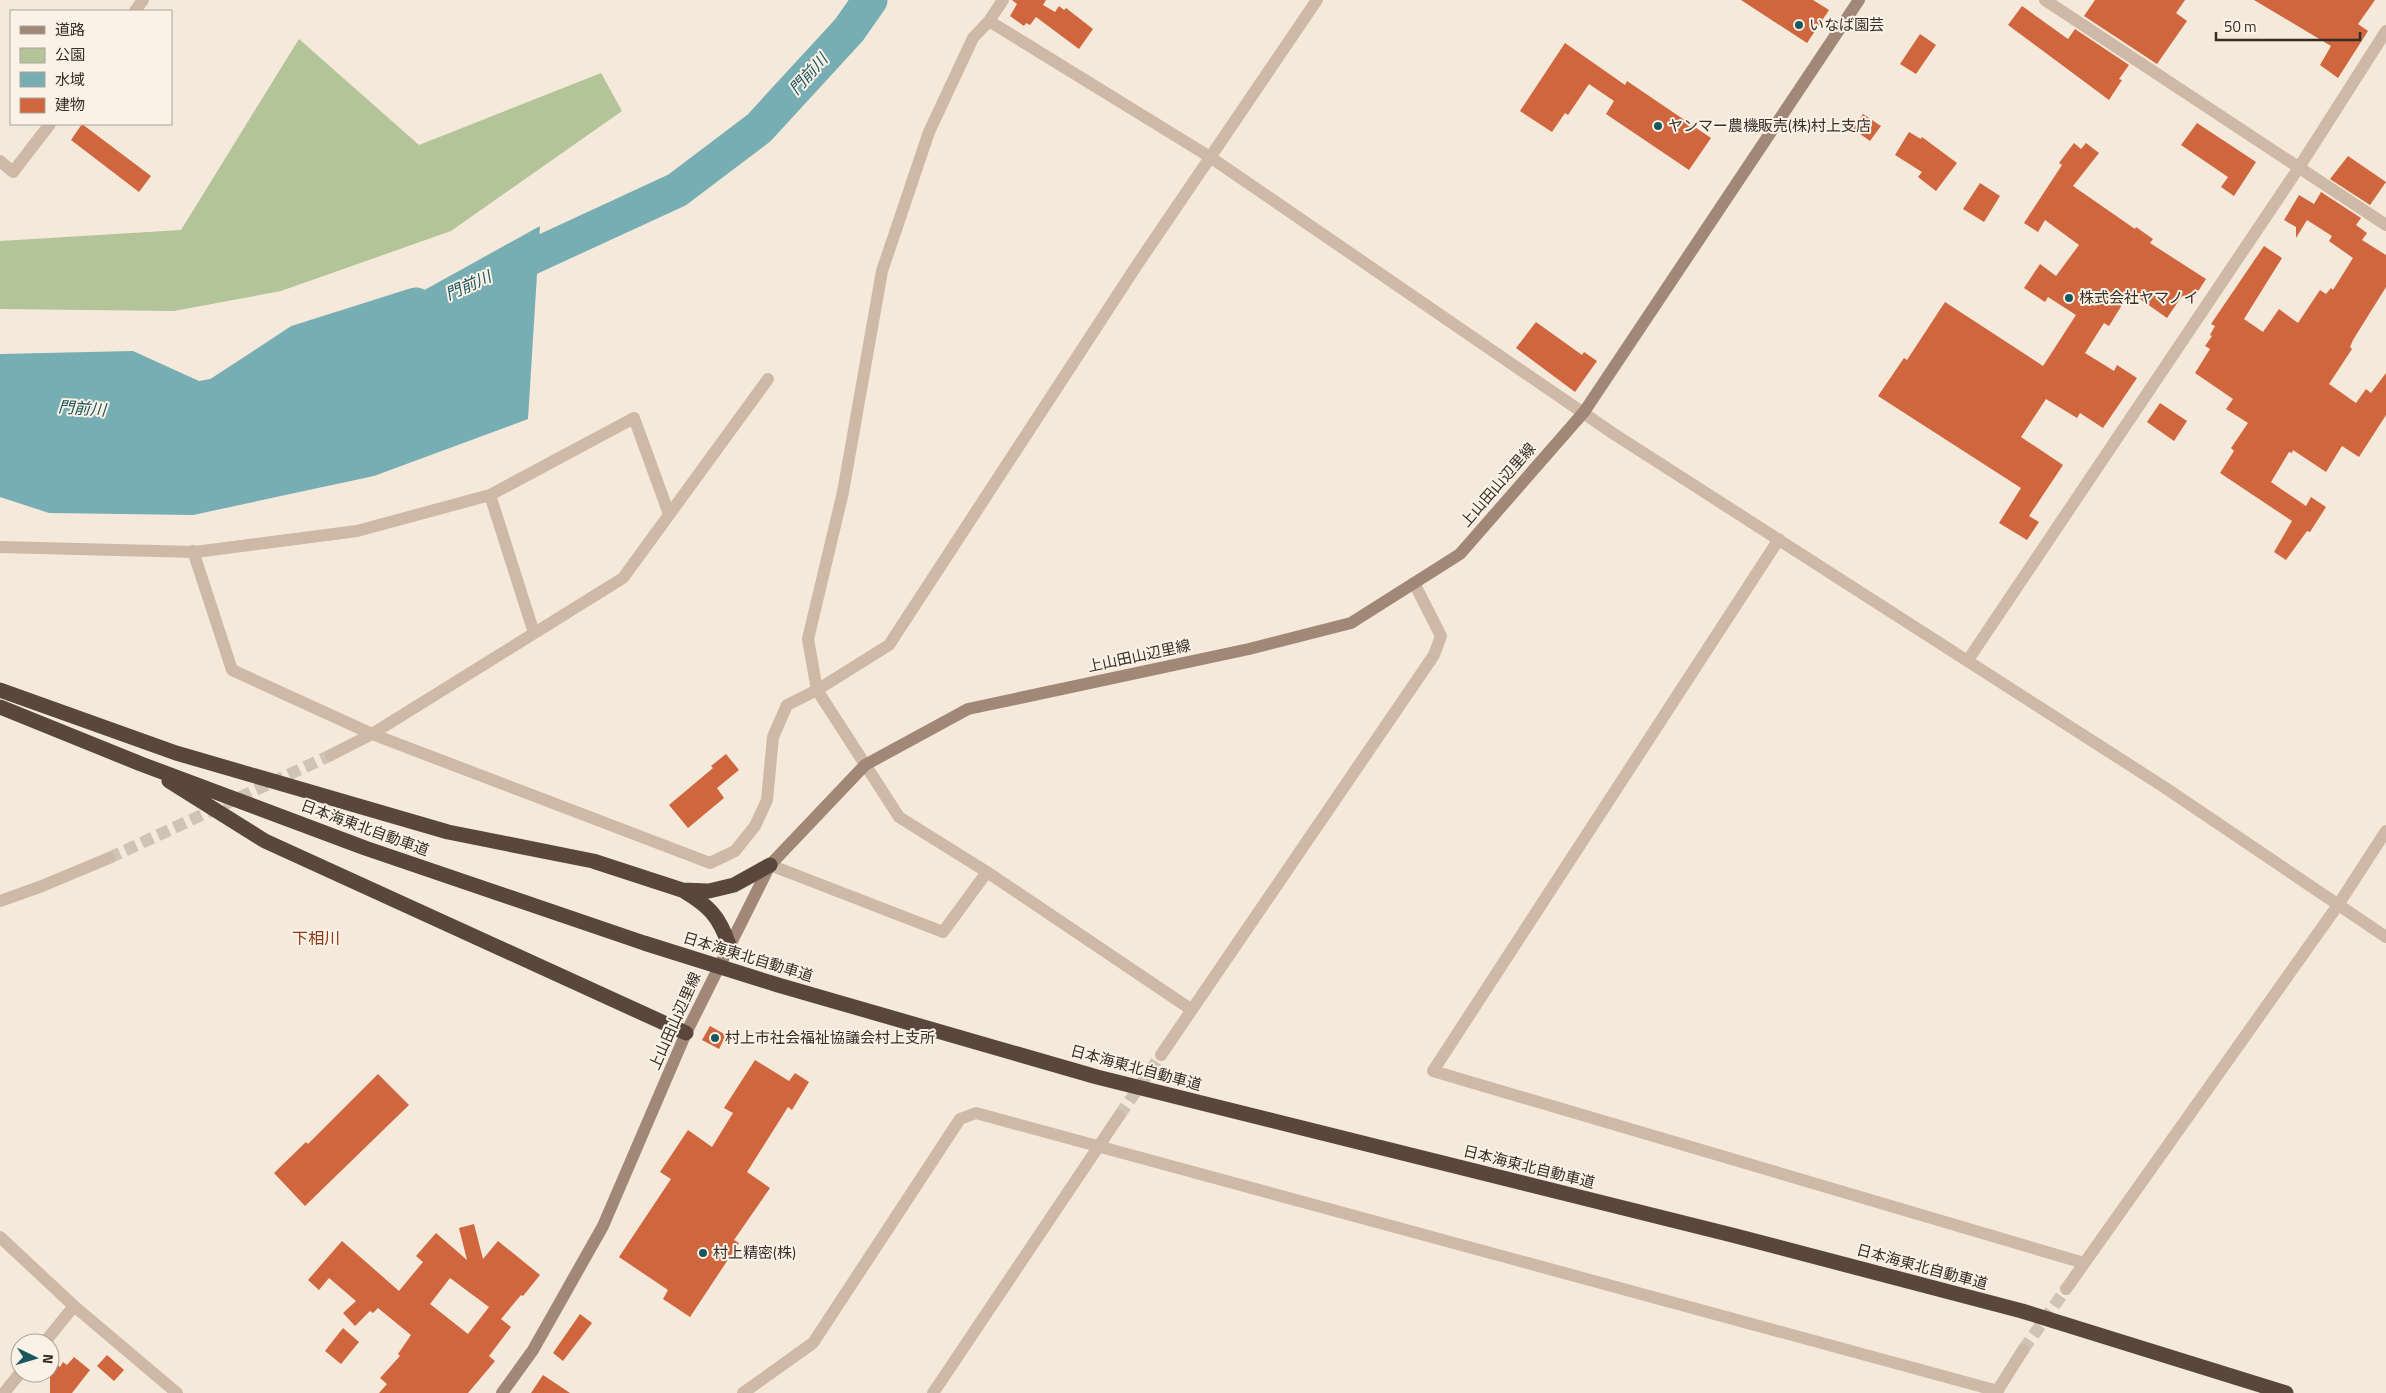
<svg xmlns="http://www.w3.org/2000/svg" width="2386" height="1393" font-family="'Titillium Web','Noto Sans JP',sans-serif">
<rect width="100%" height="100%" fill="#f4e9da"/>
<path fill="#b4c499" d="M299 39 419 145 601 73 622 111 451 231 281 291 174 311 0 309V241L181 230Z"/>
<path fill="#77aeb3" d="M540 226 528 419 374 476 193 515 49 513 0 497V354L133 351 199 381 289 365Z"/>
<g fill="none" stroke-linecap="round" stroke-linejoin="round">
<path stroke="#77aeb3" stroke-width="35" d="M495 274 677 190 759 128 849 30 870 0
M215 397 299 342 416 305"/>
</g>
<path fill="#cf663d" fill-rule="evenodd" d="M1012 0H1046L1043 5 1055 12 1059 6 1064 10 1066 8 1093 29 1079 49 1036 17 1030 25 1026 23 1024 26 1010 16 1017 4Z
M1741 0H1813L1829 10 1807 43Z
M2095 0H2185L2176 13 2187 21 2157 64 2084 16Z
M2254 0H2375L2358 24 2368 31 2338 78 2320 65 2331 46Z
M2022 6 2068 39 2075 29 2129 65 2119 79 2122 80 2109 100 2008 25Z
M1920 34 1936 45 1916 74 1900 64Z
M1565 43 1625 85 1627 81 1711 138 1689 170 1606 114 1614 101 1589 84 1568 115 1565 113 1552 132 1520 111Z
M1863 114 1881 126 1870 141 1853 129Z
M2197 123 2256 162 2234 196 2221 187 2228 177 2181 145Z
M82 124 151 176 139 192 71 140Z
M1909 132 1921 139 1922 137 1957 163 1936 191 1918 177 1922 172 1895 155Z
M2074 143 2081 149 2086 143 2099 153 2073 186 2135 229 2136 227 2153 239 2150 243 2206 279 2191 302 2182 296 2167 318 2130 292 2109 326 2104 323 2085 353 2114 371 2117 365 2137 378 2103 428 2080 413 2077 418 2046 399 2021 437 2063 465 2029 516 2039 522 2027 540 1999 523 2021 488 1878 396 1904 358 1907 360 1945 302 2043 366 2076 315 2048 297 2045 302 2024 288 2040 264 2056 276 2079 245 2045 220 2038 232 2024 223 2062 165 2059 163Z
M2348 156 2386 182 2370 205 2330 179Z
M1980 183 2000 196 1984 222 1963 209Z
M2321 192 2361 218 2356 225 2367 233 2362 240 2386 255V287L2353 340 2350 347 2352 349 2329 384 2356 403 2366 389 2371 393 2386 373V415L2359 457 2342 446 2326 472 2293 450 2292 453 2289 452 2271 482 2306 506 2311 497 2326 507 2310 532 2307 531 2286 560 2274 552 2292 521 2220 473 2234 451 2231 448 2248 423 2226 409 2233 399 2195 373 2210 349 2205 346 2212 336 2210 335 2215 326 2211 324 2264 246 2282 258 2244 319 2263 332 2279 309 2298 323 2320 290 2326 294 2331 288 2333 290 2353 258 2329 241 2332 236 2307 220 2296 238V227L2284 220 2299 195 2314 204Z
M1536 322 1582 355 1584 352 1597 361 1575 392 1516 348Z
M2160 403 2187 421 2174 441 2147 422Z
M726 754 739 770 717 788 724 798 688 828 669 805 713 768 711 766Z
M710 1026 726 1035 719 1049 702 1040Z
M755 1060 789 1081 795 1073 809 1082 792 1110 788 1107 747 1172 770 1188 734 1240 739 1243 690 1317 663 1299 668 1290 619 1257 671 1179 660 1172 688 1130 712 1147 733 1113 724 1108Z
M378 1074 409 1105 305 1206 274 1173 306 1142 308 1144Z
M474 1224 483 1259 498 1241 540 1275 523 1296 521 1295 501 1319 511 1327 489 1356 495 1361 468 1393H379L387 1384 380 1378 400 1356 398 1354 411 1335 378 1308 373 1313 370 1311 355 1326 343 1313 356 1301 329 1278 319 1290 308 1280 342 1241 399 1291 423 1262 416 1256 436 1233 467 1260 459 1228ZM450 1278 489 1307 468 1334 430 1304Z
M580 1314 592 1323 563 1361 553 1353Z
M343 1328 359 1342 341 1364 325 1351Z
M107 1355 124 1370 114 1381 97 1366Z
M74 1357 90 1370 72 1393H50V1358L60 1367 63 1362 67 1365Z
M543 1375 570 1393H531Z"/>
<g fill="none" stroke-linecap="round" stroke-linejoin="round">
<path stroke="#cec3b6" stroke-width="12" stroke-dasharray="12 6" stroke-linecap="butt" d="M109 858 331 755
M1119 1116 1161 1055
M2023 1350 2066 1289"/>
<path stroke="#cdb9a5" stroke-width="12" d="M1003 0 989 21 973 38 929 132 882 271 843 492 808 639 817 690 899 817 987 872 1192 1010
M2045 0 2386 225
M135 11 143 0
M989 21 1210 157 1614 434 2164 787 2386 937
M0 161 13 172 50 124
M490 495 534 633
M1779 539 1433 1071 2084 1263
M0 547 195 552 357 531 490 495 634 418 669 514
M193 551 232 670 372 734 710 863 735 851 755 826 767 800 773 737 787 705 817 690 889 645 1137 265 1317 0
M1968 660 2298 169 2386 31
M331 755 372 734 623 578 768 379
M770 865 943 932 987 872
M0 901 42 886 109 858
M1161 1055 1434 655 1441 636 1414 583
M0 1237 74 1306
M2066 1289 2338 905 2386 831
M44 1343 74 1306 177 1393
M4 1393 20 1373
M743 1393 813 1343 960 1119 976 1113 1998 1391
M933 1393 1119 1116
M1996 1393 2023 1350"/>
<path stroke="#a08776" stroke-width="12" d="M502 1393 533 1350 603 1226 686 1033 770 865 865 765 968 709 1249 649 1351 623 1460 554 1584 412 1859 0"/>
<path stroke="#59473d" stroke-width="15" d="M0 690 176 753 448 832 593 861 682 890 709 891 734 885 770 865
M0 707 141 764 365 848 644 943 778 985 1097 1077 1732 1235 2022 1311 2286 1393
M169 781 265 841 686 1033
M684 891C709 906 719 916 729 945"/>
</g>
<g fill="#19565d" stroke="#fbf2e7" stroke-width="2">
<circle cx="1799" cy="25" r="5"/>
<circle cx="1658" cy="126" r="5"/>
<circle cx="2069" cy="298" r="5"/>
<circle cx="715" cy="1038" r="5"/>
<circle cx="703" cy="1253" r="5"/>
</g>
<g text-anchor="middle" stroke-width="4" stroke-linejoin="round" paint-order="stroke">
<g font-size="15" fill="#382d27" stroke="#fbf2e7" text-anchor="start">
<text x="1809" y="30">いなば園芸</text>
<text x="1668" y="131">ヤンマー農機販売(株)村上支店</text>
<text x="2079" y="303">株式会社ヤマノイ</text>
<text x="725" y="1043">村上市社会福祉協議会村上支所</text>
<text x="713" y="1258">村上精密(株)</text>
</g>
<g font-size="15" fill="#382d27" stroke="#fbf2e7">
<text transform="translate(1498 485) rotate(-49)" y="5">上山田山辺里線</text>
<text transform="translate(1139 656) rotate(-12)" y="5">上山田山辺里線</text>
<text transform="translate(365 828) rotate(20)" y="5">日本海東北自動車道</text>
<text transform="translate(748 957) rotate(17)" y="5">日本海東北自動車道</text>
<text transform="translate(675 1021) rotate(-66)" y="5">上山田山辺里線</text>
<text transform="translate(1136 1068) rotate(15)" y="5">日本海東北自動車道</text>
<text transform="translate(1529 1167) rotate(14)" y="5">日本海東北自動車道</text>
<text transform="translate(1922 1267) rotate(15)" y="5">日本海東北自動車道</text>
</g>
<g font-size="16" font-style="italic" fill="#19565d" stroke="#fbf2e7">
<text transform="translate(808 74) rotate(-48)" y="6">門前川</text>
<text transform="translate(468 285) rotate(-24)" y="6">門前川</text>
<text transform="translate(82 408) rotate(4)" y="6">門前川</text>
</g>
<g font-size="16" fill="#8d3a1a" stroke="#fbf2e7">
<text x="316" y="944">下相川</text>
</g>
</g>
<rect x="10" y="10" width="162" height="115" fill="#fbf2e7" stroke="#ada39a"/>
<rect x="20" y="26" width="25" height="8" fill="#a08776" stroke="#ada39a"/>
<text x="55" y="35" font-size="15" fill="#382d27">道路</text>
<rect x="20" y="48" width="25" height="15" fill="#b4c499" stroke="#ada39a"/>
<text x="55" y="60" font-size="15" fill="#382d27">公園</text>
<rect x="20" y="72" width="25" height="15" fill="#77aeb3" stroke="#ada39a"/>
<text x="55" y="85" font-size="15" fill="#382d27">水域</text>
<rect x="20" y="98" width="25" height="15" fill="#cf663d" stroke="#ada39a"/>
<text x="55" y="110" font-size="15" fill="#382d27">建物</text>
<g transform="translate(35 1358) rotate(95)"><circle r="24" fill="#fbf2e7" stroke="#ada39a"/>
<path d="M0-4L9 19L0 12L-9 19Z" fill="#19565d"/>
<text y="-8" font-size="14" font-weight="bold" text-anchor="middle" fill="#382d27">N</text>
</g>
<path d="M2216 32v8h144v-8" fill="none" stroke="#382d27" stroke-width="2.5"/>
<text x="2224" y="32" font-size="15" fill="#382d27" stroke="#fbf2e7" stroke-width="4" paint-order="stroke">50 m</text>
</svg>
